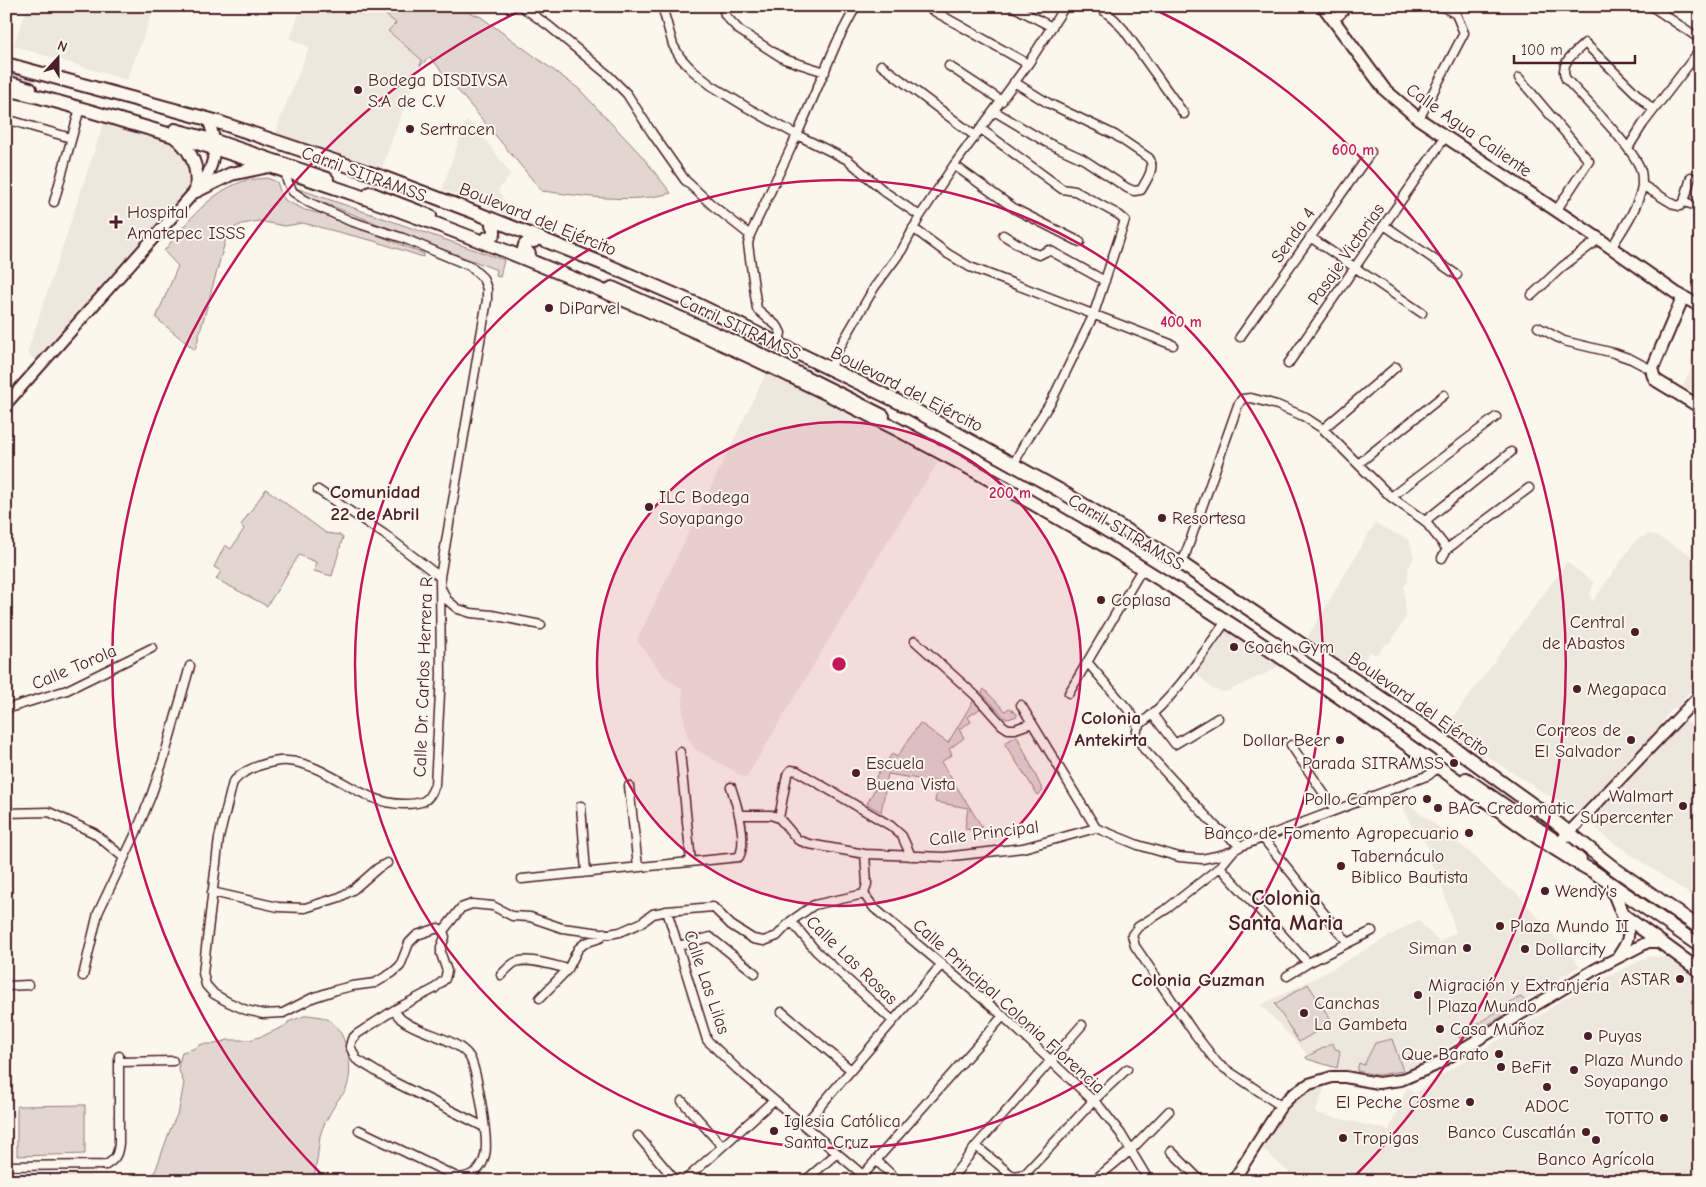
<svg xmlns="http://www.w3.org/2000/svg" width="1706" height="1187" font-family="'Comic Neue',sans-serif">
<rect width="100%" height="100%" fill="#fbf7ec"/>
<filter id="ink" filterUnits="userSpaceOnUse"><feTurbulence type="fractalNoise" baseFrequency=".02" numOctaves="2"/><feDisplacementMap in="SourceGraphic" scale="10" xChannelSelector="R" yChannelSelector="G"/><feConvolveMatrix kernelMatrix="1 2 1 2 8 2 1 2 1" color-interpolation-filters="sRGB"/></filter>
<g filter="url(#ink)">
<path fill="#eee7de" d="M28 6H155L127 80 13 46Z
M302 6H374L396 23 388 32 422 60 387 153 381 173 276 136 279 122 309 47 290 39Z
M466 121 475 125 511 175 498 190 515 218 442 189Z
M104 122 170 142 180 148 186 155 191 175 189 189 180 202 36 361 27 353Z
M1691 356 1700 363V396L1683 386 1690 371Z
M767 371 877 428 938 462 886 544 746 778 695 749 687 736 683 711V690L663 675 637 640Z
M1375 523 1409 540 1414 557 1408 569V581L1404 587 1406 617 1391 642 1385 645 1379 653 1374 654 1369 651 1360 668 1363 669 1361 674 1307 638Z
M1648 534 1657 536 1689 554 1700 566V676L1679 707 1672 708 1660 726 1596 799 1583 810H1571L1485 755 1480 762 1441 734 1567 562 1594 583 1590 594 1592 602 1636 540Z
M1227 630 1279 665 1271 671 1230 690 1224 692 1212 689 1196 672Z
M1680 718 1694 726 1700 723V901L1608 839 1597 829 1593 819 1594 810Z
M1403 785 1413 808 1447 833 1475 857 1502 884 1517 893 1580 966 1506 1012 1470 1031 1432 1059 1413 1070 1395 1075H1373L1335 1068 1307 1059 1306 1053 1261 1005 1319 976 1418 920 1439 942 1456 932 1438 874 1426 857 1430 850 1412 826 1392 789Z
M1650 956 1667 958 1700 978V1181H1298L1260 1146 1284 1108 1293 1099 1318 1085 1326 1084 1315 1113 1389 1130 1407 1087 1415 1094 1430 1082 1544 1013 1565 998Z
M6 1175H91V1181H6Z"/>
<path fill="#e2d7d0" stroke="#967b7e" d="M374 6H453L481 17 579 89 641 155 671 193C631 204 582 196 542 191L430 57 420 66 422 60 388 31 396 23Z
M267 178 277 182 281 194 286 201 305 210 331 216 424 254 423 257 374 241 303 223 285 226 259 221 242 224 228 231 195 350 156 318 178 266 164 251C187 222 210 191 247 180 253 179 260 179 267 178Z
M293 187 504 260 500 277 496 276 497 270 298 193Z
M266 489 326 533 340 535 343 537 332 576 314 571 316 562 299 555 267 606 216 579 221 571 214 567 225 545 231 549 244 529 241 525Z
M984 689 1005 711 1009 708 1017 714V716L1008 719 1005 718 982 693Z
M975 698 981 708 968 717 971 722 959 729 964 738 949 749 952 755 941 762 982 827 971 830 965 829 968 808 935 802 937 782 888 774 881 812 867 804 877 785 876 776 892 754 897 757 920 723 948 743Z
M1017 736 1043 791 1038 795 1004 743Z
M1308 984 1332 1022 1299 1042 1275 1004Z
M1520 997 1527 1002 1461 1040 1458 1036Z
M307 1015C314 1016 322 1016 329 1020 348 1032 356 1074 344 1093 342 1096 339 1098 337 1101 331 1112 323 1124 320 1136 318 1151 317 1166 313 1181H145L155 1172 170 1130 179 1110 184 1083 178 1068 182 1052 193 1049 202 1044H215L228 1040H250L265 1035 287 1025 288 1022Z
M1392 1039 1403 1071 1377 1075 1357 1071 1359 1063 1364 1065 1375 1043Z
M1333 1043 1335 1049 1339 1050 1340 1052 1337 1068 1307 1059 1306 1057Z
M85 1105V1154L17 1156V1106Z"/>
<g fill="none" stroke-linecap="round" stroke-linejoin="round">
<g stroke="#4a1f2b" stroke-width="11">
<path id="minor" d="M521 6 549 26 607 74 627 94 652 133 685 180 712 205 750 235
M662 6 673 45 680 57 693 71 712 86 748 108 797 135 848 160 885 192 920 216
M723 6 725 15 739 30 784 59 825 72
M925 6 1028 64
M1012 6 1052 27
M1098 6 1114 19 1124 30 1184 114
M1651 6 1700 39
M1333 20 1340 15 1348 6
M881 65 975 136
M949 66 1002 101
M1519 78 1589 161 1556 211
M994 111 1046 142 1083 159 1127 188 1134 191 1141 190C1146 181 1156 168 1149 158L1115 135 1048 103 1014 82
M6 119 71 138
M1419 119 1464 33 1456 14 1441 6
M981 129 1062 189 1075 191 1119 215 1125 220 1093 316 1052 400 1026 441 1013 465
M1628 148 1643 124 1700 50
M954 165 1015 209 1080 242
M286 171 287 181 293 192 308 202 350 221 403 238 470 266 483 278 487 289V300L440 577 441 675 435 785C432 791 430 798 424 801 419 803 411 804 405 804 361 805 329 764 288 761 278 760 268 763 258 766 248 770 241 773 233 782L219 838 203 973 206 985 214 994 228 1002 246 1010 263 1014 283 1013 312 998 336 990 352 986 375 983 392 973 400 966 409 943 417 935 438 928 443 931
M1642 185 1675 205 1680 206 1684 202 1691 177
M54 202 80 108
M1684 202 1700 207
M1384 225 1457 275
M913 228 948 254 970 267 1173 345
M1003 235 1031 252 1039 255 1049 250 1105 281
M1310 237 1422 313
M1611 248C1623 229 1638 208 1642 186 1642 182 1642 175 1641 171 1635 149 1583 98 1566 79 1558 63 1575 53 1585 43L1653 110
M1532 295 1562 267 1599 239
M1538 327 1564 341 1614 353 1631 359 1652 370
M1240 337 1371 152
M779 343 781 333 778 327 757 309 748 244 750 235 797 135 837 42 856 6
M1288 364 1445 137
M831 368 837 352 874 288 902 250 920 216 954 165 1028 64 1065 6
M1323 429 1396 367
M1358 464 1444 395
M318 490 384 534 440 577
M1391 497 1496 417
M1425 521 1511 452
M1447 549 1529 488
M1182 564 1238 405 1242 399 1251 398 1277 405 1303 416 1323 429 1391 497 1425 521 1447 549 1442 558
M441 588 447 600 458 609 471 613 492 615 541 625
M1226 621C1200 658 1175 698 1138 726L1136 735 1144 749 1216 827 1241 846
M915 641 976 696 1002 725 1008 729H1015L1032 723
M1088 663 1131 713 1138 726
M1069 693 1142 569
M1021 705 1096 828
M6 709 67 690 152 648
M1153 715 1175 744 1218 718
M1291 745 1335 810
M680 752 691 862
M629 786 638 867
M581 806 586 872
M6 813 49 812 94 833 123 857
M740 815H771L779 818 798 840 809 844 865 854 944 857 1023 848 1096 828 1138 845 1179 857 1202 859 1221 855 1233 851
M779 818 787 775 791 770 797 771 891 826 902 836 911 856
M1263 838 1348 943
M865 854 867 884 864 894 874 908 1003 1016 1100 1107 1121 1134 1149 1181
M1220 867 1308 963
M522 879 739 857C748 840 737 805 731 787
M212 892 278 907 305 908 340 897 354 889 378 868 387 863
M667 911 707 1040 737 1069 863 1175 1003 1016
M791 921 816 951 893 1021
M443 931 461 908 472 904 493 906 512 916 530 917 562 928 609 934 620 932 641 923 653 914 667 911 713 907 731 925 753 939 764 941 777 936 791 921 814 905 864 894
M443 931 445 937 441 947V954L447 971 445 979 434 989 394 1010 357 1034 352 1039 350 1046 356 1059 390 1080 484 1127
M678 946 710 937 755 973
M501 975C505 971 511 964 516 962 529 957 555 966 568 969
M83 976 98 913 135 835 151 796 163 761 190 666
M1287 976 1308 963 1372 931
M6 986 28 985
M540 998 568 969 578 949 585 943 600 938 604 933
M782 1012 851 1070
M119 1062 173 1061
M682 1101 722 1146
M1281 1106 1218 1064 1194 1033 1135 946 1132 935 1138 927 1168 908 1220 867 1234 850 1241 846 1429 775 1438 767
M804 1125 942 964
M359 1130 459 1178C473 1176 482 1170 485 1155 489 1141 477 1068 469 1056 455 1037 419 1034 401 1019 399 1017 396 1013 394 1010
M638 1136 676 1181
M976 1146 1010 1174 1015 1176 1025 1174 1093 1101 1127 1069
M1171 1151 1201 1181
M876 1160 898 1181
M6 1166 106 1165C116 1159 118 1154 119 1143V1056
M633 1181 635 1179
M684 1181 774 1100
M805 1181 837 1153
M953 1181 955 1174 976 1146 1082 1025
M1093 1181 1131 1150 1169 1111"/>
</g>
<g stroke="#4a1f2b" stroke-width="14">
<path id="tertiary" d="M6 404 204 181C216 161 218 142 208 120
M1559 843 1700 695
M1619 955C1630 939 1631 933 1623 915
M1233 1181 1281 1106 1292 1095 1309 1084 1332 1077H1345L1378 1083 1401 1080 1434 1066 1594 970 1648 942H1658"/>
</g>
<g stroke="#4a1f2b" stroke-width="15">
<path id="secondary" d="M1323 6 1385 90 1419 119 1596 237 1676 293 1700 306
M1683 297 1654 365C1651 371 1652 376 1657 381L1700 407"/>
</g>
<g stroke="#4a1f2b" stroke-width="16">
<path id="primary" d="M6 82 30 89
M175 130 215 141 327 179
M370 193 430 216
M487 238H490L494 233V227L492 225
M529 254 524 249 525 245 530 241H534
M612 288 739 344 883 416
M1466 779 1567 849 1580 860"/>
</g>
<g stroke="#4a1f2b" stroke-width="16">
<path id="trunk" d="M6 64 215 121 382 177 474 212 609 266 694 303 911 408 1059 490 1182 564 1439 737 1544 813 1615 869 1700 928
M6 89C46 98 84 109 123 121 201 143 277 168 354 194 661 303 956 445 1229 623 1336 692 1438 767 1541 840L1571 859 1594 872 1700 946
M175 137C192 150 199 169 196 191
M196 191 231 174 269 166
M1610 883 1623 915 1700 971"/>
</g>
<use href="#minor" stroke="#fbf7ec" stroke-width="8"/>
<use href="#tertiary" stroke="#fbf7ec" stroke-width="10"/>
<use href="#secondary" stroke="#fbf7ec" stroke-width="11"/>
<use href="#primary" stroke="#fbf7ec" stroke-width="12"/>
<use href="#trunk" stroke="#fbf7ec" stroke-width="12"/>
</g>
</g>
<circle cx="839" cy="664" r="242" fill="#c2185b" fill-opacity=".12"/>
<g fill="none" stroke="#c2185b" stroke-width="2.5">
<circle cx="839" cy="664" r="242"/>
<circle cx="839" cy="664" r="484"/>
<path d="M325 1178A727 727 0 0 1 526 8M1152 8A727 727 0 0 1 1353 1178"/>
</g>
<g fill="#4a1f2b" stroke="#fbf7ec" stroke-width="2">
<circle cx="358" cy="90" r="5"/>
<circle cx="410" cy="129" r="5"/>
<path d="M113.5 214.5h5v5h5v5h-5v5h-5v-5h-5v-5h5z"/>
<circle cx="549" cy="308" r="5"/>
<circle cx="649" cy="507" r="5"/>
<circle cx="1162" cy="518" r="5"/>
<circle cx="1101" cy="600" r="5"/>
<circle cx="1635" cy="632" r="5"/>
<circle cx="1234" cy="647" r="5"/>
<circle cx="1577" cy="689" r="5"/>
<circle cx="1340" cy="740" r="5"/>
<circle cx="1631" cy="740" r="5"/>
<circle cx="1454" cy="763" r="5"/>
<circle cx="856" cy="773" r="5"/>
<circle cx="1427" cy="799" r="5"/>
<circle cx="1683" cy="806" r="5"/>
<circle cx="1438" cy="808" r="5"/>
<circle cx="1469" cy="833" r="5"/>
<circle cx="1341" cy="866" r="5"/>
<circle cx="1545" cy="891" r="5"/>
<circle cx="1500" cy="926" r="5"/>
<circle cx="1467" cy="948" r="5"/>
<circle cx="1525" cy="949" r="5"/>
<circle cx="1680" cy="979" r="5"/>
<circle cx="1418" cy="995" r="5"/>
<circle cx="1304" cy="1013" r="5"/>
<circle cx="1440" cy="1029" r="5"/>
<circle cx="1588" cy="1036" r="5"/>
<circle cx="1499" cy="1054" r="5"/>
<circle cx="1501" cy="1067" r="5"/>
<circle cx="1574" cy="1070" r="5"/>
<circle cx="1547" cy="1087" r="5"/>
<circle cx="1470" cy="1102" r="5"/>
<circle cx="1664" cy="1118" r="5"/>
<circle cx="774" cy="1131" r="5"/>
<circle cx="1586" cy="1132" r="5"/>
<circle cx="1343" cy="1138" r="5"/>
<circle cx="1596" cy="1140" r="5"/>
</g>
<g text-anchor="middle" stroke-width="4" stroke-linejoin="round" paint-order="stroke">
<g font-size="18" fill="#4a1f2b" stroke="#fbf7ec" text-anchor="start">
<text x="368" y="86">Bodega DISDIVSA<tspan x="368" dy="21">S.A de C.V</tspan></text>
<text x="420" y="135">Sertracen</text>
<text x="127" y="218">Hospital<tspan x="127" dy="21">Amatepec ISSS</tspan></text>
<text x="559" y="314">DiParvel</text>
<text x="659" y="503">ILC Bodega<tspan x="659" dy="21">Soyapango</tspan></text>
<text x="1172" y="524">Resortesa</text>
<text x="1111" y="606">Coplasa</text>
<text x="1625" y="628" text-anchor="end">Central<tspan x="1625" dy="21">de Abastos</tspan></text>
<text x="1244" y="653">Coach Gym</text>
<text x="1587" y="695">Megapaca</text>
<text x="1621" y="736" text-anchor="end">Correos de<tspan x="1621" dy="21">El Salvador</tspan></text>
<text x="1330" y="746" text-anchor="end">Dollar Beer</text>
<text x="866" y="769">Escuela<tspan x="866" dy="21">Buena Vista</tspan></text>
<text x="1444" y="769" text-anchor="end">Parada SITRAMSS</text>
<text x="1673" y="802" text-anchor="end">Walmart<tspan x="1673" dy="21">Supercenter</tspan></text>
<text x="1417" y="805" text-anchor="end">Pollo Campero</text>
<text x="1448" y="814">BAC Credomatic</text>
<text x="1459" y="839" text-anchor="end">Banco de Fomento Agropecuario</text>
<text x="1351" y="862">Tabernáculo<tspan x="1351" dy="21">Biblico Bautista</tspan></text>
<text x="1555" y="897">Wendy's</text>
<text x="1510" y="932">Plaza Mundo II</text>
<text x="1457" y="954" text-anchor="end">Siman</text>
<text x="1535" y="955">Dollarcity</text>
<text x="1670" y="985" text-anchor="end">ASTAR</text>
<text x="1428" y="991">Migración y Extranjería<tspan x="1428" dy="21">| Plaza Mundo</tspan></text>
<text x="1314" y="1009">Canchas<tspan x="1314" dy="21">La Gambeta</tspan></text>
<text x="1450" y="1035">Casa Muñoz</text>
<text x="1598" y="1042">Puyas</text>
<text x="1489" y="1060" text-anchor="end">Que Barato</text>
<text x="1584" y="1066">Plaza Mundo<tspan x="1584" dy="21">Soyapango</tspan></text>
<text x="1511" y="1073">BeFit</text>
<text x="1460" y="1108" text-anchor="end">El Peche Cosme</text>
<text x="1547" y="1112" text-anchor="middle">ADOC</text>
<text x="1654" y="1124" text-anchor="end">TOTTO</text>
<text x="784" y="1127">Iglesia Católica<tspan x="784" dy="21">Santa Cruz</tspan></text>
<text x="1576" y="1138" text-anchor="end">Banco Cuscatlán</text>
<text x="1353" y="1144">Tropigas</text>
<text x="1596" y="1165" text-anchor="middle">Banco Agrícola</text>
</g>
<g font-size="18" fill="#4a1f2b" stroke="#fbf7ec">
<text transform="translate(1469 130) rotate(35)" y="6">Calle Agua Caliente</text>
<text transform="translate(364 174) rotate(20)" y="6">Carril SITRAMSS</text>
<text transform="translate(538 219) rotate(22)" y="6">Boulevard del Ejército</text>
<text transform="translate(1293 235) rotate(-55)" y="6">Senda 4</text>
<text transform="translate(1346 254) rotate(-55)" y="6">Pasaje Victorias</text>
<text transform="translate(740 327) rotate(25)" y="6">Carril SITRAMSS</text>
<text transform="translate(907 389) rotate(27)" y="6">Boulevard del Ejército</text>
<text transform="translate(1126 532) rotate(31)" y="6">Carril SITRAMSS</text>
<text transform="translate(74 667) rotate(-23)" y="6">Calle Torola</text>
<text transform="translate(423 677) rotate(-88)" y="6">Calle Dr. Carlos Herrera R</text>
<text transform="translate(1419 704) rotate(35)" y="6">Boulevard del Ejército</text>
<text transform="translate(984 833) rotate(-7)" y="6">Calle Principal</text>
<text transform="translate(852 960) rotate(44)" y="6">Calle Las Rosas</text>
<text transform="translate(707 982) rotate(71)" y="6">Calle Las Lilas</text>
<text transform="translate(1009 1006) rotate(42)" y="6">Calle Principal Colonia Florencia</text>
</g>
<g font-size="19" font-weight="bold" fill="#4a1f2b" stroke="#fbf7ec">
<text x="375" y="498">Comunidad<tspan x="375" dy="22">22 de Abril</tspan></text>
<text x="1111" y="724">Colonia<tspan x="1111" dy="22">Antekirta</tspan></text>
<text x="1198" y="986">Colonia Guzman</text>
</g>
<g font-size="22" font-weight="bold" fill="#4a1f2b" stroke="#fbf7ec">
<text x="1286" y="905">Colonia<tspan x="1286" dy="25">Santa Maria</tspan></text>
</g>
</g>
<circle cx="839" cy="664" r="8" fill="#c2185b" stroke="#fbf7ec" stroke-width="2.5"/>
<g font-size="15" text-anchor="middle" font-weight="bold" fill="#c2185b" stroke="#fbf7ec" stroke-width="4" stroke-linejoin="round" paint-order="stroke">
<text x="1353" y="155">600 m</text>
<text x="1181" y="327">400 m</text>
<text x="1010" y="498">200 m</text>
</g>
<rect width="1706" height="1187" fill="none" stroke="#fbf7ec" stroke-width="25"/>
<rect x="12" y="12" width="1681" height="1162" fill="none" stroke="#4a1f2b" stroke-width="2" filter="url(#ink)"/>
<g transform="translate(58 58) rotate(21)" stroke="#fbf7ec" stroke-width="4" paint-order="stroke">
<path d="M0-4L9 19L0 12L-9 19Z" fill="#4a1f2b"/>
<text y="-8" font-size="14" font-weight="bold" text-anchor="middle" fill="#4a1f2b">N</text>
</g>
<path d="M1514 55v8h121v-8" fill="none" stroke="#4a1f2b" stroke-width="2.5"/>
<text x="1521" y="55" font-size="15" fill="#4a1f2b" stroke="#fbf7ec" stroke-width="4" paint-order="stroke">100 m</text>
</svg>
